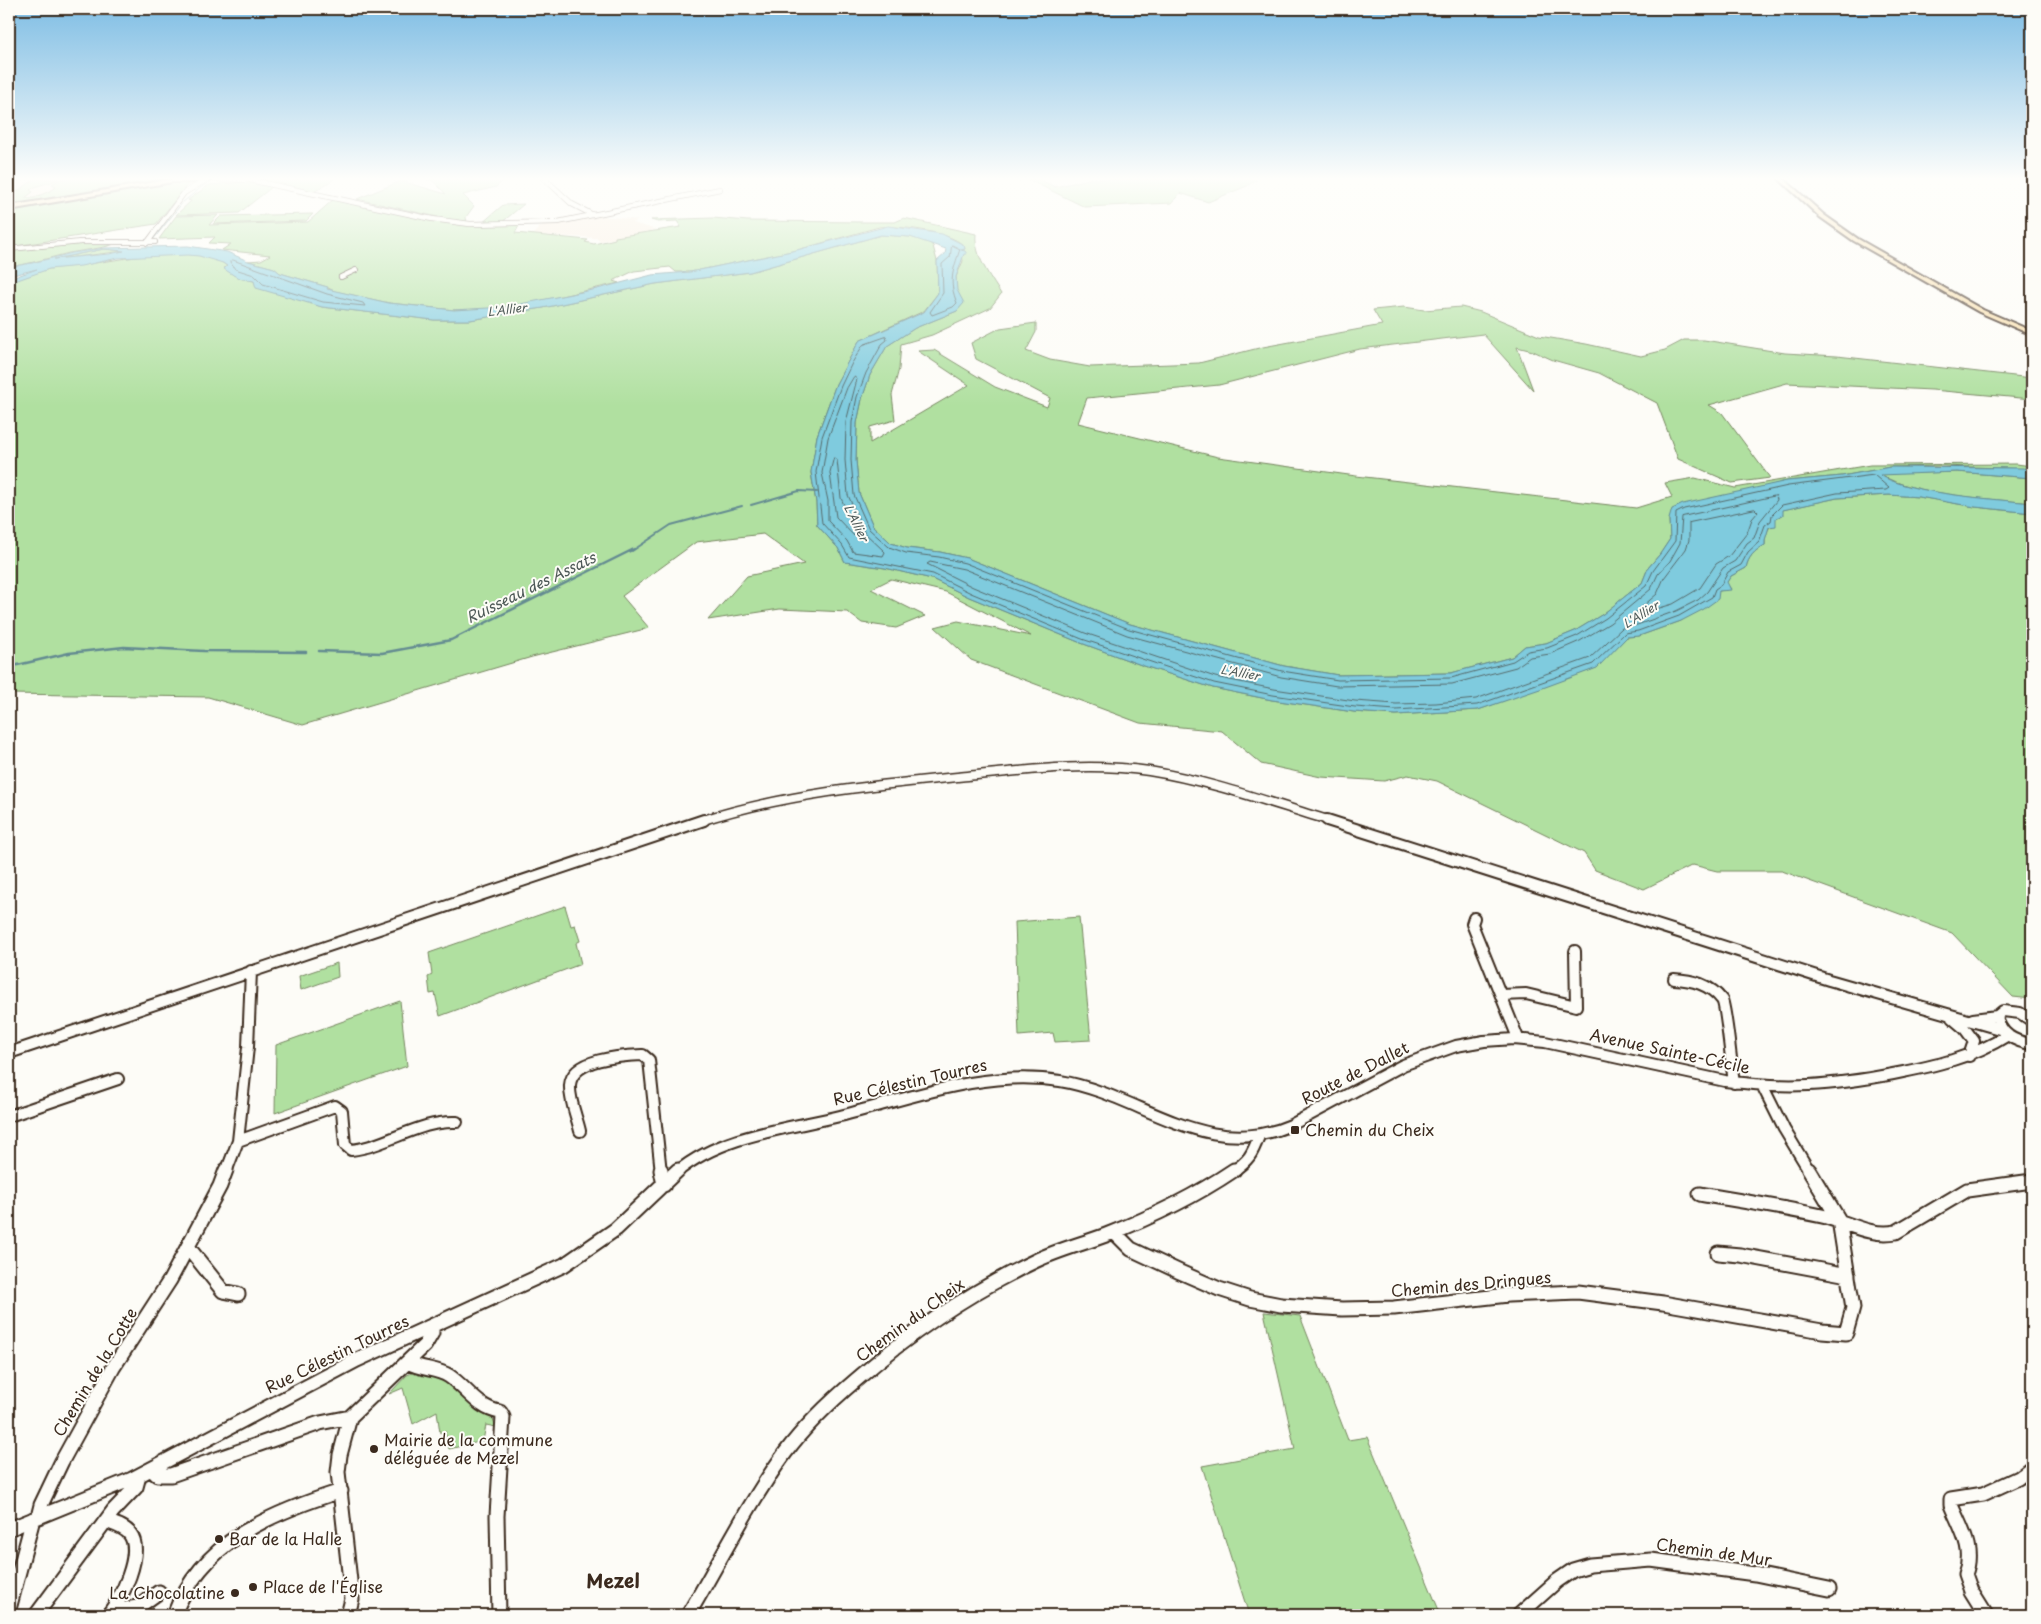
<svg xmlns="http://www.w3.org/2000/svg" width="2041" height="1624" font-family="'Playpen Sans',sans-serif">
<rect width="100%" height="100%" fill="#fdfcf7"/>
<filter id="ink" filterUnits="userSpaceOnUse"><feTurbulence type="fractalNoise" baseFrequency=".02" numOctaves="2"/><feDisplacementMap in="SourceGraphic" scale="10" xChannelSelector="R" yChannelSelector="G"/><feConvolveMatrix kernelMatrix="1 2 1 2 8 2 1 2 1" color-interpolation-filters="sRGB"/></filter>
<g filter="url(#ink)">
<path fill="#f8eadb" d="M9 179H164L9 205Z
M592 216H603L638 220 633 223 657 230 601 241 596 238 532 235 543 224Z"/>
<path fill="#b0e0a0" stroke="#76855f" d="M35 179H58C49 184 38 184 30 190L33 192 25 198H34L54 189 56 186 52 184 61 179H164L9 205V197Z
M228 179H334L312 193 250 180Z
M426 179H505L496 187 463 195 474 206 466 217 467 223 481 224 503 205 524 204 501 223 520 224 515 233 588 240 585 242 594 244 615 239V237L681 227 677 221 658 222 651 220 713 218 748 221 865 222H895L904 218 976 234C974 256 990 276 1001 294L990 308 932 335 901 344 899 369 892 395 895 420 870 427V443L969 385 918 351 934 350 995 387 1047 407 1050 398 976 359 971 343 1000 328 1036 323V332L1026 351 1050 360 1090 367 1199 363 1263 347 1382 325 1373 310 1404 307 1424 310 1461 307 1481 312 1539 336 1586 344 1641 356 1665 350 1684 340H1704L1785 353 1837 356 2032 378V399L1932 390 1787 383 1709 405 1722 413 1770 478 1732 483 1678 459 1657 403 1599 373 1553 360 1533 351 1517 347 1533 390 1483 334 1360 349 1219 385 1087 398 1078 423 1218 457 1356 476 1636 508 1672 497 1665 483 1695 478 1735 488 1870 465 2016 464 2032 466V469L1942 466 1890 467 1842 476 1787 481 1748 491 1669 519 1670 539 1660 554 1648 568 1642 583 1603 614 1575 631 1546 643 1525 646 1512 657 1451 673 1338 675 1284 666 1130 624 967 558 940 552 907 548 891 543 873 526 859 493 856 460 857 423 862 399 870 375 887 346 915 328 957 311 956 277 963 261 961 250 965 249C960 232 895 225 879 227L797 250 690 272H676L670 267 634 271 613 281 619 283 526 304 485 309 454 310 389 303 334 291 324 286 280 273 274 268 248 261 261 260 270 255 222 250 231 244 209 243 215 237 159 239 176 216 218 215 209 225 308 222 334 199 430 220 438 217 357 199 401 181 446 194 433 181Z
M1015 179H1039L1055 187 1089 179H1257L1247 186 1208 202 1180 193 1172 203 1085 207 1027 179 1018 180Z
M245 182 272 187 239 213 176 215 191 201 188 200 209 185Z
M176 183 188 184 156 224 9 247V210Z
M313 214 306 221 213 224 221 216Z
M881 235 910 237 927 241 933 246 937 261 938 293 924 311 859 341 836 384 817 436 811 473 816 502 817 525 838 548 845 562 885 568 932 579 969 597 1081 643 1144 666 1213 688 1272 700 1354 712 1396 715 1478 710 1596 668 1627 637 1639 636 1681 621 1719 591 1731 589 1726 583 1731 576 1746 568C1748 557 1755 550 1765 545 1764 531 1774 520 1782 510L1837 498 1889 495 1919 497 1975 507 2032 513V999L2013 997 1952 933 1782 871H1717L1693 865 1644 889 1595 870 1584 853 1437 781 1408 775 1384 781 1321 777 1261 764 1222 731 1140 723 971 660 935 627 958 621 1031 636 946 592 891 579 871 589 925 616 896 628 862 623 847 612 780 609 708 620 747 576 804 564 763 534 696 542 622 596 649 628 532 657 303 725 208 697 9 694V283C22 278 35 272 49 269 60 267 72 267 83 265 116 260 200 243 227 266L224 268 238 278 254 281 256 285 322 307 434 320H470L543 308 655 284 750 272Z
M56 244H115C100 249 85 250 69 253 49 258 29 264 9 267V251Z
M104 249 125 251 50 260Z
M1957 472 2032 478V503C1991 499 1913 495 1879 474Z
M565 906 571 926 575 925 580 941 576 943 581 964 440 1016 435 993 430 994 428 977 432 975 429 953Z
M1079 917 1091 1040 1055 1042 1053 1033 1019 1036 1015 922Z
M337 963 338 977 301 990 299 976Z
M400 1001 407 1066 275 1113 276 1045Z
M1264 1312 1300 1316 1348 1440 1367 1437 1441 1615H1249L1202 1466 1295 1449Z
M415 1372 448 1380 493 1419 496 1427 486 1425 483 1441 449 1449 445 1431 440 1433 437 1411 413 1424 403 1388 389 1394 407 1375Z"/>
<path fill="#7fcbde" stroke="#648b91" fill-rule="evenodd" d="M888 226 942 234 964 245 965 249 961 250 965 251 967 254H964L956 277 957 290 964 303 957 311 915 328 887 346 870 375 862 399 857 423 856 460 859 493 873 526 891 543 907 548 940 552 967 558 1130 624 1284 666 1338 675 1451 673 1512 657 1525 646 1546 643 1575 631 1603 614 1642 583 1648 568 1660 554 1670 539 1669 519 1672 509 1683 504 1787 481 1842 476 1890 467 2022 468 2032 469V478L1957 472 1880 475C1910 494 1994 499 2032 503V513L1975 507 1919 497 1889 495 1837 498 1783 510V515L1776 518V526L1769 527 1765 540V545C1755 550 1748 557 1746 568L1731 576 1727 582 1731 590 1719 591 1718 599 1704 609 1681 621 1639 636 1627 637 1597 668 1540 689 1478 710 1396 715 1354 712 1272 700 1213 688 1144 666 1081 643 969 597 932 579 885 568 845 562 838 548 817 525 816 502 811 472 817 436 836 384 859 341 924 312 938 293 937 261 945 254 946 249 910 237 881 235 750 272 655 284 543 308 470 320H434L322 307 256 288 254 281 238 278 224 269 227 266 223 263 199 256 188 255 118 258 81 266 49 269 9 283V279L37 269 9 276V267L32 263 72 253 104 248 188 246 227 252 248 261 274 268 280 273 324 286 328 287 327 289 389 303 454 310 505 307 597 289 652 275 690 272 797 250ZM104 249 124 251 109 254 54 259Z"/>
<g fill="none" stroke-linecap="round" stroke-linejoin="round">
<path stroke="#566a6b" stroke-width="1" d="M952 245 960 249C953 271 948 281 957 303L953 307 932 315 930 312 943 293 942 264 950 257Z
M233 260 327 294 363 303 365 306 323 302 263 284 254 275 235 269 230 262Z
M886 337 887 340 882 344 866 373 857 397 852 422 851 460 854 495 869 529 889 547 906 553 939 557 965 563 1129 629 1282 671 1338 680 1451 678 1513 661 1528 651 1547 648 1577 636 1606 618 1646 586 1653 571 1675 541 1676 513 1684 509 1788 486 1874 475 1889 488 1886 490 1837 493 1782 505 1772 515 1771 521 1765 525 1759 542 1748 552 1741 565 1728 572 1721 585 1715 589 1712 597 1679 616 1638 631 1625 633 1593 664 1477 705 1396 710 1355 707 1273 695 1214 683 1082 639 971 593 933 574 849 557 842 545 822 523 816 472 822 437 841 386 852 363 863 345Z
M854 377 857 379 846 422 845 460 848 495 864 532 885 552 883 556 853 552 847 541 828 521V501L822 473 828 438 847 388Z
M834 458 837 460 841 498 856 533 854 536 836 517 830 473Z
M1776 496 1777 500 1760 521 1754 538 1747 543 1735 561 1723 568 1707 592 1698 600 1676 611 1637 625 1622 628 1590 658 1476 699 1436 703 1396 704 1355 701 1274 689 1215 677 1085 633 973 587 927 564 930 562 964 569 1127 635 1281 677 1337 686 1452 684 1516 667 1530 657 1550 654 1580 641 1610 623 1651 589 1658 574 1670 561 1680 543 1682 517Z
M1755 509 1758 512 1752 519 1747 533 1729 556 1716 564 1700 588 1673 604 1636 615V612L1657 594 1664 578 1686 549 1689 540V523Z"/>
<path stroke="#648b91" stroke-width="1" d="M152 241 183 202 207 183"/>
<path stroke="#648b91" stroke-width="2" d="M751 505 799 491 817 492
M632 551 671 525 742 506"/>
<path stroke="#648b91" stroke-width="2.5" d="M319 651 382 653 451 640 634 549
M9 667 69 653 124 647 204 651 306 652"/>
<g stroke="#3b2a1e" stroke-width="6">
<path id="minor-far3" d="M218 179 250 180 432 219 470 224 558 222 720 189
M545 179 572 204 593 215
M147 243 184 193 206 180
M9 249 81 242H155
M341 277 356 270"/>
</g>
<g stroke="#3b2a1e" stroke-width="11">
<path id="minor-far2" d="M700 821C788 793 876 785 968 776 1027 770 1089 762 1149 771 1211 781 1271 803 1331 821"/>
</g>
<g stroke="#3b2a1e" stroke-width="14">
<path id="minor-far1" d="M1327 820 1829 980 2003 1030
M1474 918 1472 924 1518 1038
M1674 979C1692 980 1710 984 1722 1000 1726 1006 1732 1070 1734 1083
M1501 995 1526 994 1576 1006 1575 951
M1952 1018 1965 1029 1974 1041 1969 1056
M1973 1019 1997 1016
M2032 1021 2020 1013 2003 1011 1997 1016C2000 1034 2015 1042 2032 1044
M9 1053 704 820
M1762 1085 1784 1129 1810 1172
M9 1116 118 1079
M580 1131C577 1117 569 1100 570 1085 572 1058 622 1056 643 1055L649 1060 661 1172
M238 1141 335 1106 342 1111 345 1145 351 1150C388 1146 419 1120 457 1122
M226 1172 238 1141 248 1047 251 971
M677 1172C721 1135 786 1129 840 1116 911 1098 985 1069 1060 1081 1140 1094 1206 1162 1291 1125L1403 1065 1456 1046 1484 1041 1514 1039 1545 1042 1725 1081C1788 1089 1830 1086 1893 1074 1934 1066 1972 1058 2008 1035
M1232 1172C1249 1160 1252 1155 1259 1136"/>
</g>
<g stroke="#3b2a1e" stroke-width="17">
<path id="minor" d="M661 1170 664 1185
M1700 1194C1741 1201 1781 1207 1822 1216 1847 1222 1870 1237 1896 1232L1967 1190 2032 1181
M1114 1232 1131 1249 1180 1272 1219 1289 1250 1299 1281 1305 1342 1309 1394 1308 1508 1295 1578 1292 1663 1303 1822 1331 1846 1333 1853 1308 1839 1220 1809 1170
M188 1247 223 1291 238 1294
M1718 1253 1740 1255 1848 1275
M408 1362C421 1370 437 1368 449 1376 467 1388 477 1408 500 1412L503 1417 497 1516 499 1615
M152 1470 157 1475H171L320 1423 350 1417
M38 1517 41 1505 62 1461 113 1368 170 1280 220 1186 226 1170
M106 1521C114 1524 125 1527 130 1534 144 1552 121 1601 108 1615
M9 1529 132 1479 357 1360 564 1265 616 1229 678 1170
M9 1609 33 1519
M113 1611 138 1607 159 1592
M36 1615 113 1511 136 1487 139 1476
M174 1615C202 1541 271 1513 341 1491
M348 1615 352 1599 338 1472 340 1455 350 1417 425 1345 432 1333V1326
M688 1615C720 1561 748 1504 785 1453 805 1426 830 1402 856 1380 911 1332 970 1292 1035 1261 1058 1250 1082 1244 1106 1235 1150 1218 1194 1197 1234 1170
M1519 1615 1557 1581 1573 1570 1590 1565 1651 1560 1755 1574 1829 1589
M1986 1615 1971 1591 1965 1574C1975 1549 1961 1529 1951 1505V1499L1983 1494 2018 1478 2032 1467"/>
</g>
<g stroke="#3b2a1e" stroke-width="4">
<path id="major" d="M173 179H215L199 182H172L9 210V206Z
M1779 179H1784L1824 215 1858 239 1983 310 2032 331V335L1979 312 1854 241 1820 217Z"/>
</g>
<use href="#minor-far3" stroke="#fdfcf7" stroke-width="4.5"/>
<use href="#minor-far2" stroke="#fdfcf7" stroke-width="8"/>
<use href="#minor-far1" stroke="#fdfcf7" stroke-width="10"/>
<use href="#minor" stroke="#fdfcf7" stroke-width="13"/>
<use href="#major" fill="#f8deab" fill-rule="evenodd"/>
</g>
</g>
<linearGradient id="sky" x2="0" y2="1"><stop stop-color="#7ebde4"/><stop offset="0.44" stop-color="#fefefb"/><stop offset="1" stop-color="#fefefb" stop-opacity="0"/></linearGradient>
<rect width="2041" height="406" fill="url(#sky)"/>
<g fill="#3b2a1e" stroke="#fdfcf7" stroke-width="2">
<rect x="1290" y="1125" width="10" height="10" rx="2.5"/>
<circle cx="374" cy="1449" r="5"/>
<circle cx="219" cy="1539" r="5"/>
<circle cx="253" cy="1587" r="5"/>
<circle cx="235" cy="1593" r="5"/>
</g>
<g text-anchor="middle" stroke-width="4" stroke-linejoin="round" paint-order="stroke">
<g font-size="12" font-style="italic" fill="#4f5a58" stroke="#fdfcf7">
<text transform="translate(507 310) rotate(-7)" y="4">L'Allier</text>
<text transform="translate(856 523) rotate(64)" y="4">L'Allier</text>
<text transform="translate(1641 615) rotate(-32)" y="4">L'Allier</text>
<text transform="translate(1240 673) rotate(10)" y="4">L'Allier</text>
</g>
<g font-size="15" font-style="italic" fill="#4f5a58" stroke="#fdfcf7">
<text transform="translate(531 588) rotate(-26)" y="5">Ruisseau des Assats</text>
</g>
<g font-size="16" fill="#3b2a1e" stroke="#fdfcf7">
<text transform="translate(1670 1051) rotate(12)" y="6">Avenue Sainte-Cécile</text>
<text transform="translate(1355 1073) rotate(-27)" y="6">Route de Dallet</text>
<text transform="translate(910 1082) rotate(-13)" y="6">Rue Célestin Tourres</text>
<text transform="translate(1471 1284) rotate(-5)" y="6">Chemin des Dringues</text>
<text transform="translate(910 1320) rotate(-36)" y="6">Chemin du Cheix</text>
<text transform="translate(337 1354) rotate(-26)" y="6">Rue Célestin Tourres</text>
<text transform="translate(95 1372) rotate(-59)" y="6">Chemin de la Cotte</text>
<text transform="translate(1714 1552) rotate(8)" y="6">Chemin de Mur</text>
</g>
<g font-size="16" fill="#3b2a1e" stroke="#fdfcf7" text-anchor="start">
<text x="1305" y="1136">Chemin du Cheix</text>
<text x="384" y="1446">Mairie de la commune<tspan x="384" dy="18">déléguée de Mezel</tspan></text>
<text x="229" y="1545">Bar de la Halle</text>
<text x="263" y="1593">Place de l'Église</text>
<text x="225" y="1599" text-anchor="end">La Chocolatine</text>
</g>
<g font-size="19" font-weight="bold" fill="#3b2a1e" stroke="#fdfcf7">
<text x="613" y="1588">Mezel</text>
</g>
</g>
<rect width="2041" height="1624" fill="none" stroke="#fdfcf7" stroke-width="30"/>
<rect x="15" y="15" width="2011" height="1594" fill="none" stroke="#3b2a1e" stroke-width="2" filter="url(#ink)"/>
</svg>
